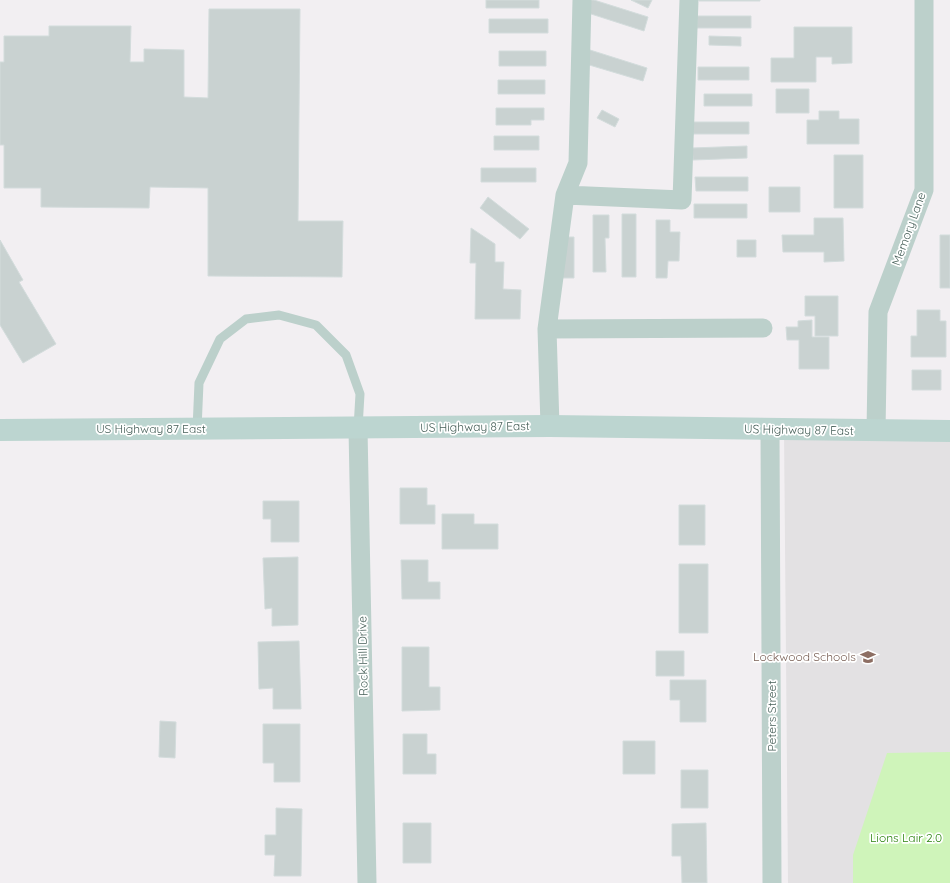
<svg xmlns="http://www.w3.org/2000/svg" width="950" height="883" font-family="Quicksand,sans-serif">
<rect width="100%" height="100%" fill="#f2eff2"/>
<path fill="#e3e1e3" d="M784 430H950V883H788Z"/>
<path fill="#cff4ba" d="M950 752V883H853V855L887 753Z"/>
<path fill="#c9d2d1" stroke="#d3dcdc" d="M486 0H539V8H486Z
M589 0H594L648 17 644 31 585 12Z
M631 0H652L648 8Z
M699 0H760V1H699Z
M209 9H300L298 221H343L342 277 208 276V188L150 187 149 208 41 207V188H4V145H0V62H4V36H49V26H131L130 62H144V49L184 50V97L208 98Z
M697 16H751V28H697Z
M489 19H548V33H489Z
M794 27H852V63L832 64V57H816V82H771V58H794Z
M709 36 741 37V46L709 45Z
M590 50 647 68 643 81 586 64Z
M499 51H546V66H499Z
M698 67H749V80H698Z
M498 80H545V94H498Z
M776 89H809V113H776Z
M704 94H752V106H704Z
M496 108H544V120H531V125H496Z
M602 110 619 119 615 127 597 118Z
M819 111H839V119H859V144H807V120H819Z
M693 122H749V134H693Z
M494 136H539V150H494Z
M747 146V158L693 160 692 148Z
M834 155H863V208H834Z
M481 168H536V182H481Z
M695 177H748V191H696Z
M769 187H800V212H769Z
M488 197 529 229 520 239 480 208Z
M694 204H747V218H694Z
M622 214H636V277H622Z
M593 215H609V238H605L606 272H593Z
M814 218H843L844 261 824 262V252H783L782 235H814Z
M656 220H670V232H680L679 261H668L667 278H656Z
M471 228 495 244V262H504L503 289 521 290 520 319H475L476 263H470Z
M940 235H950V288H940Z
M562 237H574V278H562Z
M0 240 23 280 19 282 56 344 23 363 0 325Z
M737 240H756V257H737Z
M805 296H838V336H815V316H805Z
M917 310H940V321H946V357H911V336H917Z
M812 320V337H829V369H799V340H787L786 327H798V321Z
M912 370H941V390H912Z
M400 488H427V505H435V524H400Z
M263 501H299V542H271V519H263Z
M679 505H705V545H679Z
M442 514H474V524H498V549H442Z
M298 557V625L272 626V608L265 609 263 558Z
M401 560H428V582H440V599H402Z
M679 564H708V633H679Z
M299 641 301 709H273V688L259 689 258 642Z
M402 647H429V687H440V710L402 711Z
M656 651H684V676H656Z
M670 680H706V722H680V700H670Z
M160 721 176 722 175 758 159 757Z
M263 724H300V782H274V763H263Z
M403 734H427V754H436V774H403Z
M623 741H655V774H623Z
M681 770H708V808H681Z
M276 808 302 809 301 876H274L275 855H265V835H276Z
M403 823H431V863H403Z
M706 823 707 883H682L681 856H672V824Z"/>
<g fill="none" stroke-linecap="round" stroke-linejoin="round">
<path stroke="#bcd0cb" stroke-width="9" d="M197 429 199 383 220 339 246 319 279 315 316 325 346 355 360 394 358 428"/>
<path stroke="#bcd0cb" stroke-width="19" d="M565 195 682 200 689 0
M547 329 763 328
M550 426 547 329 565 195 578 163 582 0
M358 429 367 883
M770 430 772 883
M876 431 878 312 924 190V0"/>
<path stroke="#bcd5d0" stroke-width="22" d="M0 430 550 426 950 431"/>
</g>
<defs>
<g id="school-bare" transform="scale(1.2)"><path d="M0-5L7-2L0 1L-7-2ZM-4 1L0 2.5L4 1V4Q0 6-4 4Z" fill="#8d6e63" stroke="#fff" stroke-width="2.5" paint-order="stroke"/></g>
</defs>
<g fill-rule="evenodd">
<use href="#school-bare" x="868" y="657"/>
</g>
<g text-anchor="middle" stroke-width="3.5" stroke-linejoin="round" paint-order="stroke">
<g font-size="12" fill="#465f58" stroke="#fff">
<text transform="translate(909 229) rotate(-70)" y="4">Memory Lane</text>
<text transform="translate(475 427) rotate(-1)" y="4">US Highway 87 East</text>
<text x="151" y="433">US Highway 87 East</text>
<text transform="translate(799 430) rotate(1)" y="4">US Highway 87 East</text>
<text transform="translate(363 656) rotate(-91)" y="4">Rock Hill Drive</text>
<text transform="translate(772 716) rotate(-90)" y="4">Peters Street</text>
</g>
<g font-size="12" fill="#785e54" stroke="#fff" text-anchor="end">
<text x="856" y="661">Lockwood Schools</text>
</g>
<g font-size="12" fill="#2b830e" stroke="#fff">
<text x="906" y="842">Lions Lair 2.0</text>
</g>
</g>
</svg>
